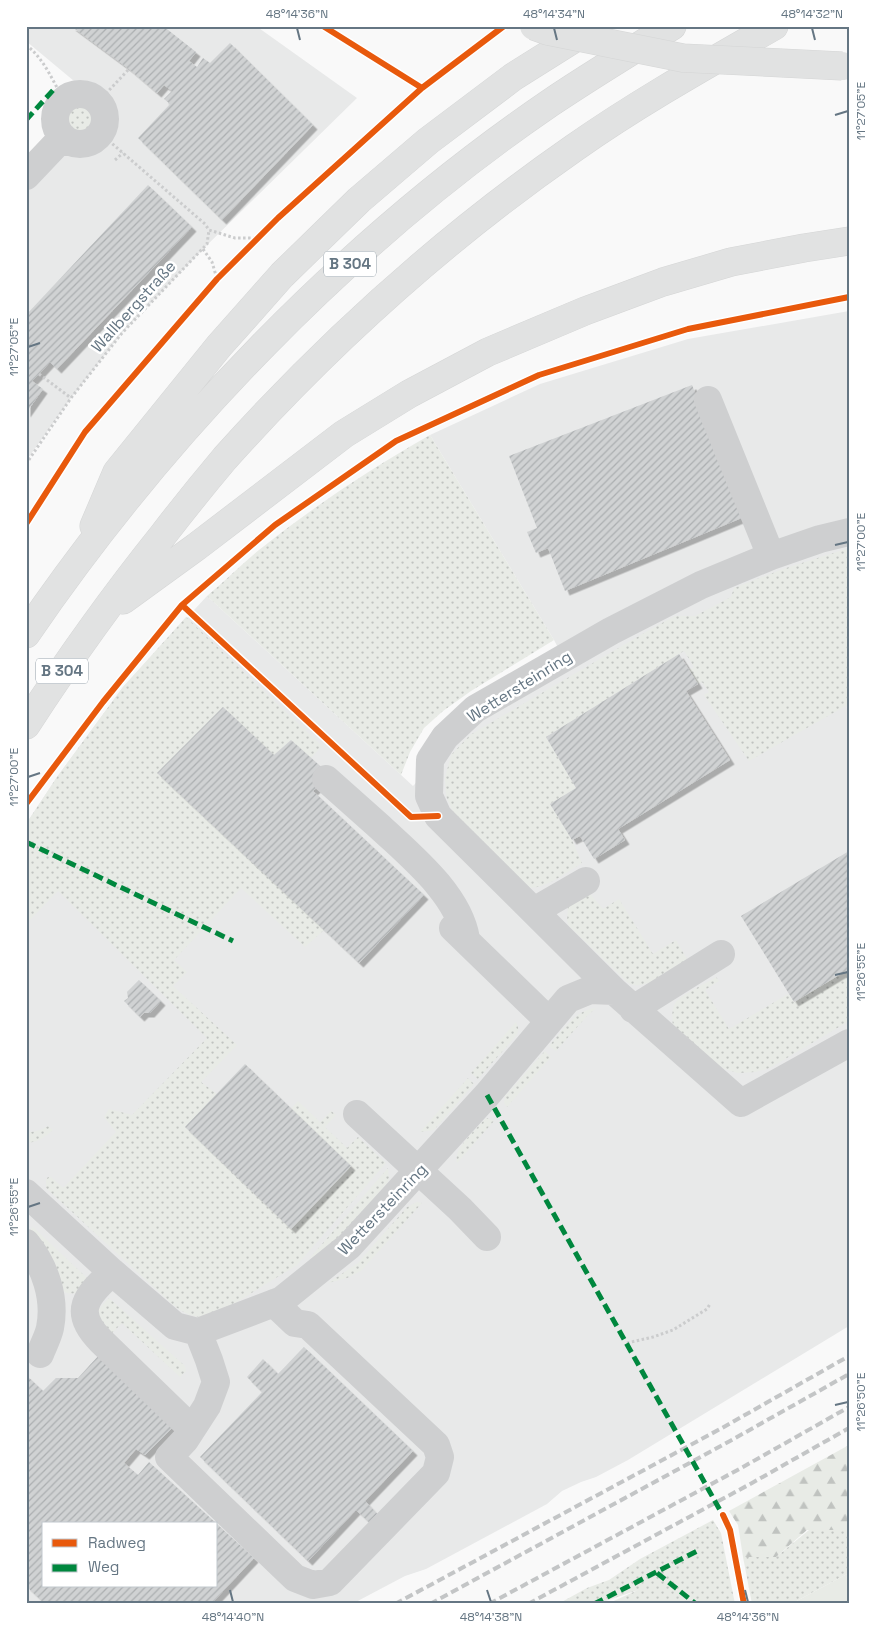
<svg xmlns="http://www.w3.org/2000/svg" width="875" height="1630" font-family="'Space Grotesk',sans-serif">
<defs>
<pattern id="grass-dots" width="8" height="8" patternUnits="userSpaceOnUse" patternTransform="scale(1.25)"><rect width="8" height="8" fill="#e8ebe6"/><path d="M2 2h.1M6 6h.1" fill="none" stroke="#c0c3c0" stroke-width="1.8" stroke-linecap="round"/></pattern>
<pattern id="forest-firs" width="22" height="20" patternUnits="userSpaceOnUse" patternTransform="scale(1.25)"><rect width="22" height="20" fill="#e8ebe6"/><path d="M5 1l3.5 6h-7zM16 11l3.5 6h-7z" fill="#c0c3c0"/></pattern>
<pattern id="building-hatch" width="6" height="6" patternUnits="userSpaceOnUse" patternTransform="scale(1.25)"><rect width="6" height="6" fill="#d0d2d3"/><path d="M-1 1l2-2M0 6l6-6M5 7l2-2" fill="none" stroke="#acafb1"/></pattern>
<filter id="shadow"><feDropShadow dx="4.5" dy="4.5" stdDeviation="0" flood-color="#0004"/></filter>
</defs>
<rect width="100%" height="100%" fill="#f9f9f9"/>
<path fill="#e8e9e9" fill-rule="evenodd" d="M26 26H256L357 98 203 249 122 333 71 398 26 461V177L98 101 26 41Z
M849 311V1326L628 1460 596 1477 581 1482 562 1491 547 1504 426 1569 405 1576 352 1604H26V824L57 777 123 687 207 596 413 786 480 715 565 661 554 640 430 435 540 384 688 339ZM44 1524H216V1586H44Z"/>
<path fill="url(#grass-dots)" d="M62 118a18 18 0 1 1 36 0a18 18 0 1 1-36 0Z
M430 435 554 640 471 691 443 711 424 728 410 752 401 775 207 596C225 581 241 565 259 550 313 507 370 469 430 435Z
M849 548V704L749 761 704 695 709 692 702 682 698 684 689 670 694 667 684 651 546 737 576 788 550 804 572 840 582 863C570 870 543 891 529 887 526 886 524 885 522 883L455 816 446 796 445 778 451 755 470 735 651 629 675 616H695L731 597 734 588 783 569Z
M186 617 322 746 311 758 291 740 274 755 223 707 157 773 324 930 305 947 241 888 174 960 187 972 173 986 237 1045 201 1082 217 1094 185 1127 291 1229 351 1166 291 1109 298 1101 320 1122 331 1111 336 1115 325 1127 347 1148 358 1137 386 1163 297 1265 216 1315C196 1319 190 1317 173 1305L46 1188V1180L48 1177H51L63 1188 116 1132 104 1117 109 1109 132 1115 207 1038 58 891 26 924V824L57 777 123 687Z
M586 889 603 909 619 899 653 954 676 940 688 961C677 968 648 988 634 985 631 985 629 983 627 982L569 926 567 921 568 907Z
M849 969V1021L770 1068 755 1072 738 1073 721 1068 673 1026C672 1018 671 1006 678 1000 685 993 707 983 716 977L719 981 705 990 729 1029 788 994 794 1002Z
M596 1008 587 1016 556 1051 549 1046C562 1031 575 1010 596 1008Z
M516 1022C519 1028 519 1031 516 1036L478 1079 471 1073Z
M545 1051 551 1057 507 1107 504 1103 505 1096Z
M468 1078 474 1084 434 1130 420 1132Z
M487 1118 494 1121 457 1163C453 1148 475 1131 485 1119Z
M48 1126 53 1130C44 1138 38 1142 26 1143V1133L41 1130Z
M388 1168 389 1177 388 1182 338 1240 309 1259Z
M417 1202 422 1203 361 1271 347 1278 328 1283 358 1263 407 1207Z
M33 1227 89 1280 78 1293C70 1294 65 1294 60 1288L28 1233Z
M109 1298 185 1366 186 1371 180 1377 122 1323 110 1335 95 1316 99 1309Z
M713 1520 721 1533 735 1604H607L638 1590 597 1604H558L587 1588 609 1580 640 1559Z
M809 1530H849V1573L791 1604H752L743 1557H776Z"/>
<path fill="url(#forest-firs)" d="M849 1445V1530H807L776 1557H743L738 1525 729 1511Z"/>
<path fill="#e8ebe6" d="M849 1573V1604H791Z"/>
<path fill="url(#building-hatch)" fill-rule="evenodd" filter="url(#shadow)" d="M71 26H163L196 52 189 61 197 67 203 58 210 63 230 43 313 125 222 220 138 138 170 104 164 99 172 91 164 85 157 93 129 69Z
M148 185 192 227 57 369 50 362 39 374 32 381 43 389 26 413V315Z
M692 385 744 517 565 591 548 548 536 553 527 532 537 528 509 456Z
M679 654 698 684 686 691 730 760 618 829 625 840 594 859 580 836 572 840 550 804 576 788 546 737Z
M223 707 274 755 291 740 329 774 326 779 313 791 424 895 359 963 157 773Z
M849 851V969L794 1002 741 916Z
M139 980 161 1001 150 1013H144L140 1017 124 1001 128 998 127 992Z
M245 1064 351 1166 291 1229 185 1127Z
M304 1347 413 1451 365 1501 380 1517 372 1525 356 1510 308 1561 200 1457 262 1392 247 1377 263 1359 278 1374Z
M100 1354 174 1426 145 1455 136 1449 124 1463 138 1475 149 1462 254 1558 211 1604H45L26 1586V1375L43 1391 56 1378H78ZM44 1524H216V1586H44Z"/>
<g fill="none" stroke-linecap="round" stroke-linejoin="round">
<g stroke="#d5d6d6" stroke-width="29">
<path id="highway" d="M94 526 117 472 219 346 282 275 359 200 428 141 513 77 591 28
M123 600 196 547 344 434 409 394 488 352 585 311 663 282 731 262 804 248 849 241
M26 634C164 432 348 241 550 103 590 76 631 51 672 26
M26 725C69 659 114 596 163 535 183 509 204 483 225 458 329 342 446 237 574 148 638 103 706 65 774 26"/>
</g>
<path stroke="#cbcccd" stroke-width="3" stroke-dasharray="2.5 2.5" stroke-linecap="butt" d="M26 45C44 58 53 82 64 100
M99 101 129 69
M101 134 205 224 209 230 235 238H257
M115 160 123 153
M203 249 212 262 217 279
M39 374 71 398
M26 464 71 398 122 333 207 244 209 230
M627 1343 653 1337 673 1330 707 1309 710 1304"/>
<path stroke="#cecfd0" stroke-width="28" d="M55 119a25 25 0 1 1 50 0a25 25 0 1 1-50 0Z
M26 176 63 137
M708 400 771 556
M326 779C345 796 363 812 381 828 412 857 459 895 466 939
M534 911 586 881
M453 928 549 1021
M614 991 438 816 429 796 430 760 445 737 475 709 611 631 701 585 771 556 820 539 849 532
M633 1009 721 954
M357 1114 460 1209 487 1237
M26 1193 112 1272 175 1326 198 1332 282 1300 349 1246 487 1095 568 999 590 990 614 991 741 1103 849 1043
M26 1243C45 1266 56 1298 50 1328 48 1337 43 1346 40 1354
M112 1272C87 1296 71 1311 101 1341L192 1429
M198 1332 209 1360 216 1382 207 1406 185 1440 169 1457 295 1578 313 1585 330 1582 436 1473 440 1457 436 1445 308 1325 295 1323 274 1303"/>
<use href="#highway" stroke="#e1e2e2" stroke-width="28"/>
<path stroke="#c3c5c6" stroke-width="4" stroke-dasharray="8 4" stroke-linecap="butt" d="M395 1604 722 1428 849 1356
M430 1604 730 1441 849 1374
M489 1604 743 1467 849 1407
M528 1604 752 1483 849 1428"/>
<g stroke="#d5d6d6" stroke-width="29" stroke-linecap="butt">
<path id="highway-bridge" d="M534 26 548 31 683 58 842 66"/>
</g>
<use href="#highway-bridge" stroke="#e1e2e2" stroke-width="28"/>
<path stroke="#00873e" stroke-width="5" stroke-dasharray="10 5" stroke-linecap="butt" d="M26 120 56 87
M26 842 233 941
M487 1095 725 1519
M657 1573 696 1604
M594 1604 699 1550"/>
<g stroke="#fff" stroke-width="9">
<path id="cycleway" d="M323 26 422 88
M26 524 85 432 217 279 278 218 422 88 504 26
M182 605 411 817 438 816
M26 804 103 702 182 605 275 525 396 441 539 375 688 329 849 297
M723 1515 730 1530 744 1604"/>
</g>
<use href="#cycleway" stroke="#e8590c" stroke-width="6"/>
</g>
<path fill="none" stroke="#657683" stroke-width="2" d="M297 28 300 40M554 28 557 40M812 28 815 40M835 115 848 111M28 347 40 343M835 545 848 542M28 777 40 773M835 975 848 972M28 1207 40 1203M835 1405 848 1402M230 1590 233 1602M487 1590 491 1602M745 1590 748 1602"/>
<g text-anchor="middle" stroke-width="5" stroke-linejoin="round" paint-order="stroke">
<g fill="#fff" stroke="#939fa8" stroke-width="1">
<rect x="324" y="251.5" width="52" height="25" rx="4"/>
<rect x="36" y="658.5" width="52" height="25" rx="4"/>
</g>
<g font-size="15" font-weight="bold" fill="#657683">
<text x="350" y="269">B 304</text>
<text x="62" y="676">B 304</text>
</g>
<g font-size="16" fill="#657683" stroke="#fff">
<text transform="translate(133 306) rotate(-48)" y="6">Wallbergstraße</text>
<text transform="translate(519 686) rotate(-32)" y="6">Wettersteinring</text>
<text transform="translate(382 1209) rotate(-46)" y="6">Wettersteinring</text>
</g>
</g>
<rect width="875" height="1630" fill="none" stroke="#ffffff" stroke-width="55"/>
<rect x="42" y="1522" width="175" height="65" fill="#ffffff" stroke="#c1c8cd"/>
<rect x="52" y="1539" width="25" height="8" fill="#e8590c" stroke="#c1c8cd"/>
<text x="88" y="1548" font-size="15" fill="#657683">Radweg</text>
<rect x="52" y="1564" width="25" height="8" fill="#00873e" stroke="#c1c8cd"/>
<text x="88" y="1572" font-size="15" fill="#657683">Weg</text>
<rect x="28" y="28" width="820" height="1574" fill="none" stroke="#657683" stroke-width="2"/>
<g font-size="12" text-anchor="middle" fill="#657683">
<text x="297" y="18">48°14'36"N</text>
<text x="554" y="18">48°14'34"N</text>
<text x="812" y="18">48°14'32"N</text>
<text transform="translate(861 111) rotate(-90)" y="4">11°27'05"E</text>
<text transform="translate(14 347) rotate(-90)" y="4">11°27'05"E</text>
<text transform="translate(861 542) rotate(-90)" y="4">11°27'00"E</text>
<text transform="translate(14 777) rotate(-90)" y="4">11°27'00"E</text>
<text transform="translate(861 972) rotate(-90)" y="4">11°26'55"E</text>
<text transform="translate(14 1207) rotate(-90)" y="4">11°26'55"E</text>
<text transform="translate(861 1402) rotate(-90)" y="4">11°26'50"E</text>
<text x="233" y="1621">48°14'40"N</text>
<text x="491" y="1621">48°14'38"N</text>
<text x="748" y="1621">48°14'36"N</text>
</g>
</svg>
